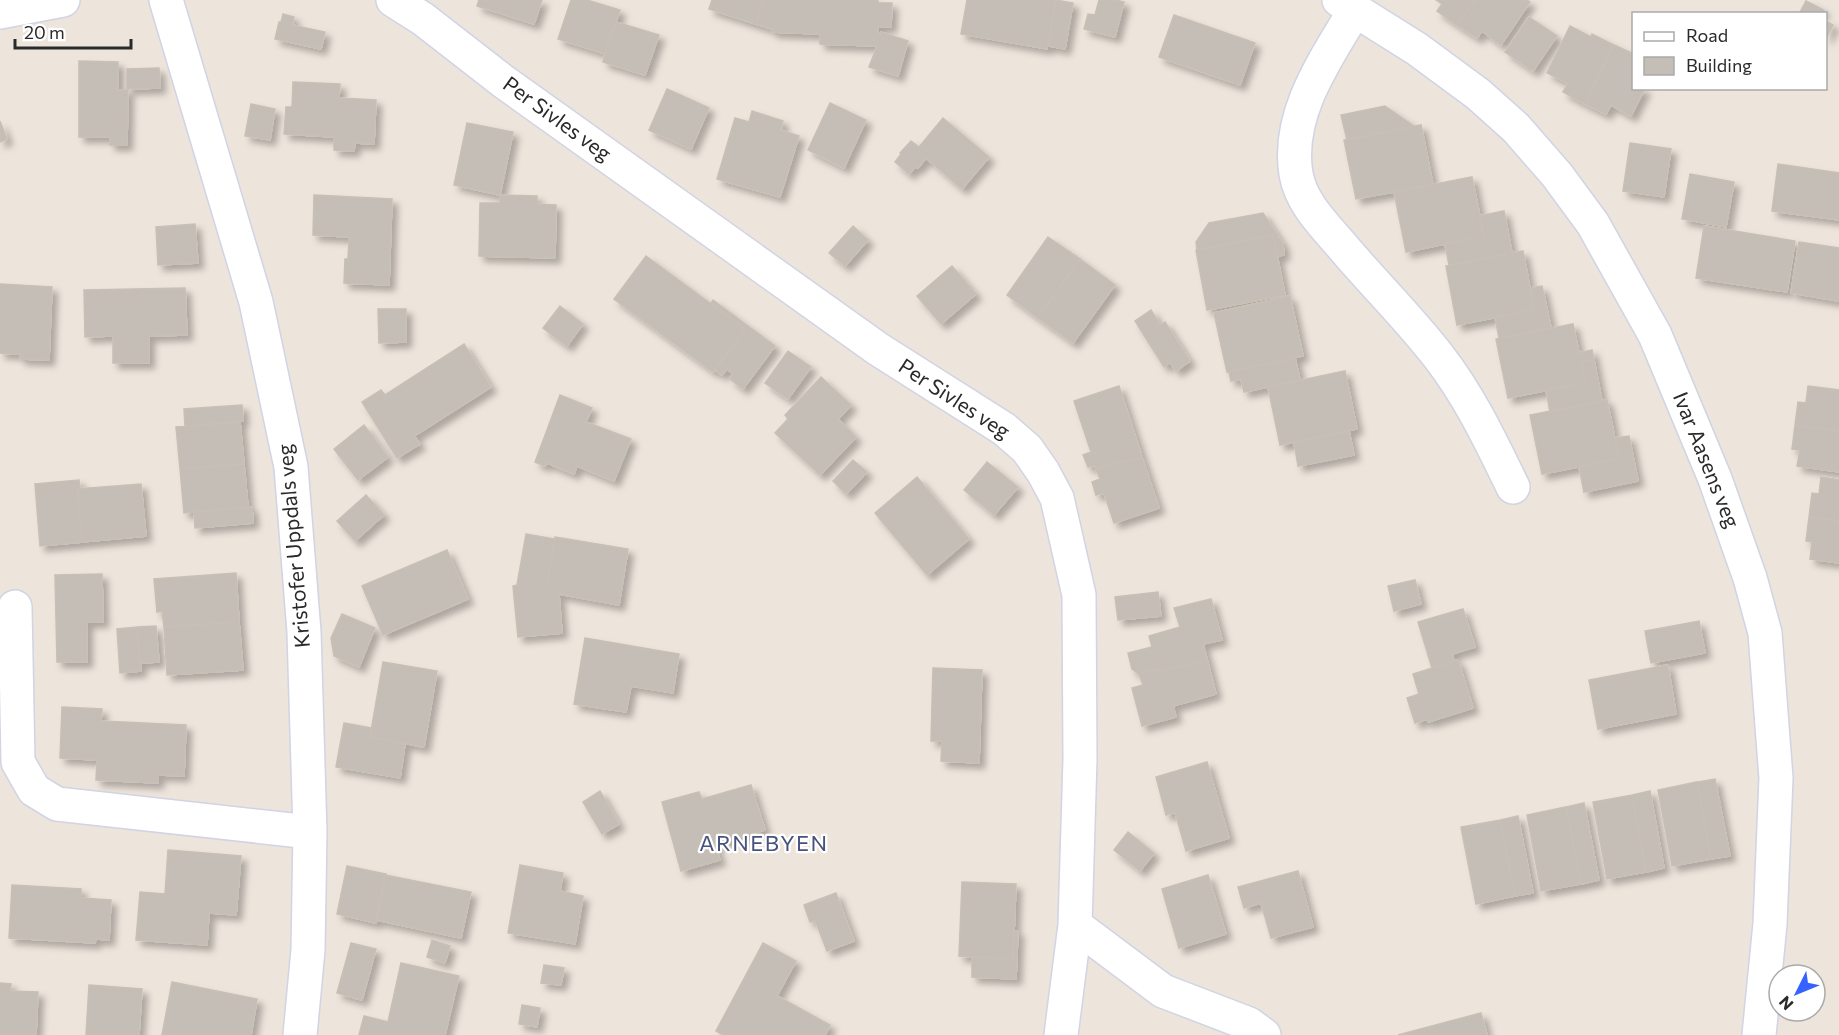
<svg xmlns="http://www.w3.org/2000/svg" width="1839" height="1035" font-family="Commissioner,sans-serif">
<defs>
<filter id="shadow"><feDropShadow dx="5.5" dy="5.5" stdDeviation="3" flood-color="#0004"/></filter>
</defs>
<rect width="100%" height="100%" fill="#ede4db"/>
<path fill="#c5beb7" stroke="#c8c0b4" stroke-width="1.5" filter="url(#shadow)" d="M479 0H542L534 24 477 6Z
M571 0H587L620 10 613 32 611 31 606 54 558 39Z
M712 0H763L756 24 709 9Z
M763 0H878V3H892L891 27H878V33L881 34V32L908 41 898 76 869 67 877 46 820 44V34L772 32V29L756 24Z
M967 0H1056L1047 49 961 34Z
M1056 0 1073 3 1065 49 1048 46Z
M1099 0H1116L1124 2 1115 37 1084 29 1088 14 1095 15Z
M1436 0H1475L1457 25 1437 11 1442 4Z
M1475 0H1527L1530 2 1501 45 1482 31 1477 38 1457 25Z
M1806 1 1824 10 1822 14H1799Z
M283 14 294 17 292 25 325 32 321 49 275 39 279 22H281Z
M1174 15 1255 43 1240 85 1159 57Z
M1529 17 1557 36 1533 71 1505 52Z
M1826 21 1833 25 1826 39Z
M616 22 659 35 645 75 603 62 611 31 613 32Z
M1570 26 1591 37 1592 34 1614 45 1585 104 1563 92 1568 83 1547 73Z
M1614 45 1634 54V88H1645L1631 116 1611 105 1606 114 1585 104Z
M79 61 118 62V90H128L127 145H110V137H79Z
M159 68 160 88 127 89V69Z
M293 82 340 84 339 98 376 100 374 144 355 143 354 151 334 150V137L284 134 286 107H292Z
M667 89 709 108 691 149 649 130Z
M830 103 866 120 844 168 808 150Z
M251 104 275 109 270 140 245 136Z
M1385 106 1414 126 1347 140 1341 115Z
M752 111 783 121 781 130 799 136 780 197 717 179 735 118 749 122Z
M943 118 989 157 962 189 926 158 918 168 915 167 909 174 895 162 901 154 900 153 911 141 919 147Z
M0 121 7 139 0 142Z
M467 123 513 132 500 195 454 185Z
M1421 125 1433 185 1356 199 1344 140Z
M1630 143 1671 149 1664 197 1623 191Z
M1778 164 1839 173V220L1772 211Z
M1690 174 1734 182 1726 227 1682 219Z
M1472 177 1484 236 1406 252 1394 192Z
M314 195 392 199 389 285 344 283 345 259H348L349 237 313 235Z
M500 195 537 196V204L556 205 555 258 479 256 480 203H500Z
M1504 211 1512 253 1449 265 1445 244 1484 236 1479 216Z
M1263 213 1283 244 1284 255 1277 256 1273 235 1197 250 1196 242 1209 223Z
M195 224 198 263 158 265 156 227Z
M853 226 868 240 845 266 829 253Z
M1704 226 1795 241 1787 292 1696 278Z
M1273 235 1285 295 1207 310 1196 250Z
M1048 237 1080 259 1038 318 1007 295Z
M1799 242 1839 248V301L1791 293Z
M1523 251 1534 310 1457 325 1446 266Z
M646 256 745 329 713 372 614 299Z
M1080 259 1115 285 1073 343 1038 318Z
M952 266 976 294 941 324 917 296Z
M0 284 52 287 49 360 20 359V354L0 353Z
M1542 286 1551 328 1499 338 1495 317 1534 310 1530 288Z
M185 288 187 335 149 336V363H113V336L85 337 84 290Z
M1290 296 1303 356 1227 372 1214 313Z
M713 300 775 346 743 389 730 379 733 374 727 369 722 375 715 370 745 329 711 303Z
M560 306 583 324 567 346 543 328Z
M378 309H406V342L379 343Z
M1151 310 1160 325 1165 322 1190 361 1176 371 1170 362 1164 367 1135 321Z
M1573 324 1579 353 1592 350 1594 360 1581 362 1585 383 1508 398 1496 339Z
M464 344 491 387 414 436 420 444 397 458 362 402 381 390 385 395Z
M788 351 811 367 788 399 765 383Z
M1295 358 1300 380 1244 392 1241 379 1231 381 1229 372Z
M1594 360 1602 401 1550 412 1546 390 1585 383 1581 362Z
M1345 371 1357 429 1280 445 1268 387Z
M821 377 851 405 838 419 856 437 820 475 775 433 788 419 785 415Z
M1119 386 1142 457 1096 469 1095 465 1088 467 1083 455 1091 452 1074 401Z
M1808 386 1839 390V431L1795 425 1798 402 1806 403Z
M560 395 592 408 586 422 631 439 614 481 577 466 574 474 547 463 545 466 535 462Z
M1607 400 1619 459 1542 474 1530 415Z
M242 405 243 421 185 426 184 409Z
M240 422 244 464 180 469 176 427Z
M364 425 388 457 358 480 334 449Z
M1795 425 1839 431V472L1797 466 1800 450 1792 449Z
M1349 431 1354 455 1298 466 1294 442Z
M1629 436 1638 481 1584 492 1579 467 1619 459 1615 438Z
M1142 457 1159 508 1114 523 1104 493 1096 495 1092 482 1100 479 1096 469Z
M853 460 867 472 846 494 833 481Z
M987 462 1018 487 994 515 964 490Z
M244 464 248 507 184 513 180 469Z
M917 477 969 539 927 575 875 513Z
M1821 477 1839 480V521L1809 517 1812 493 1819 494Z
M79 480 80 489H77L82 542 40 546 35 484Z
M141 484 146 536 82 542 77 489Z
M366 495 384 515 355 541 337 521Z
M252 507 253 523 195 528 194 512Z
M1809 517 1839 521V563L1810 559 1812 542 1806 541Z
M526 534 555 539 547 583 559 594 562 633 518 637 513 586 517 585Z
M555 537 628 549 619 605 559 594 547 583Z
M447 550 468 599 383 635 362 586Z
M236 573 239 622 164 627 162 611 157 612 154 579Z
M102 574 103 622H87V662H57L55 575Z
M1415 580 1421 604 1394 611 1388 586Z
M1158 592 1161 616 1118 620 1115 597Z
M1211 599 1222 640 1203 644 1207 659 1160 672 1159 668 1139 674 1132 669 1128 653 1152 647 1149 636 1180 627 1174 608Z
M1463 609 1475 647 1452 654 1454 661 1432 668 1418 622Z
M342 614 375 628 359 667 334 656 331 638Z
M1699 621 1705 653 1651 663 1645 631Z
M239 622 243 670 167 675 164 627Z
M156 626 159 662 140 663 137 627Z
M137 627 141 671 120 673 117 629Z
M585 638 679 654 673 693 631 686 626 712 574 704Z
M1207 659 1216 694 1173 706 1176 717 1142 726 1132 688 1143 685 1139 674 1159 668 1160 672Z
M1458 660 1473 708 1428 722 1427 719 1415 723 1407 698 1419 694 1413 674Z
M383 662 437 671 424 747 370 737Z
M1668 665 1676 714 1598 729 1589 680Z
M933 668 982 670 979 763 941 761 942 741H931Z
M62 707 102 709 101 721 186 725 184 776 158 775V783L96 780 97 760 60 758Z
M344 723 372 728 370 737 405 744 400 778 336 767Z
M1207 762 1229 838 1186 851 1175 812 1166 815 1156 777Z
M1715 779 1730 856 1711 859 1697 782Z
M1697 782 1711 859 1672 866 1658 790Z
M751 785 765 830 715 844 720 860 681 871 662 802 699 792 702 799Z
M600 791 619 824 602 834 583 802Z
M1650 791 1664 868 1646 872 1632 795Z
M1632 795 1646 872 1607 879 1593 802Z
M1584 803 1599 880 1581 884 1566 807Z
M1566 807 1581 884 1541 891 1527 815Z
M1518 816 1533 893 1515 896 1500 820Z
M1500 820 1515 896 1476 904 1461 827Z
M1128 832 1154 853 1140 871 1114 850Z
M168 850 241 856 236 915 209 913 207 945 136 940 140 892 165 894Z
M520 865 563 873 560 891 583 896 575 944 508 933Z
M347 866 386 874 376 923 337 914Z
M1298 871 1313 927 1271 938 1261 903 1244 908 1238 887Z
M385 875 471 892 461 938 376 920Z
M1208 875 1226 934 1179 948 1162 889Z
M962 882 1016 884 1013 959 959 956Z
M12 885 81 889V898L111 900 109 940 96 939 95 943 9 938Z
M836 893 854 941 827 951 815 920 810 922 804 905Z
M1014 931H1018L1016 979 972 977V957L1013 959Z
M432 940 450 946 445 963 427 957Z
M351 943 376 949 362 1000 337 993Z
M763 943 796 961 777 996 830 1025 825 1035H723L716 1031Z
M401 963 459 976 445 1035H359L364 1016 388 1022Z
M544 965 564 968 561 985 541 983Z
M172 982 257 999 251 1035H162Z
M0 983 11 984 10 991 38 992 36 1035H0Z
M89 985 142 989 139 1035H86Z
M522 1005 540 1008 537 1027 519 1024Z
M1481 1013 1487 1035H1398Z"/>
<g fill="none" stroke-linecap="round" stroke-linejoin="round">
<g stroke="#d0d4e4" stroke-width="36">
<path id="minor" d="M166 0 256 302 291 467 304 632 310 832 308 950 300 1035
M393 0 423 19 504 82 878 349 1004 429 1027 449 1043 472 1057 498 1079 595 1080 759 1075 925 1163 991 1249 1024 1264 1035
M1339 0 1417 49 1478 94 1516 128 1557 175 1593 224 1655 335 1715 479 1750 578 1765 633 1773 739 1776 778 1770 924 1759 1035
M1355 10C1326 59 1286 114 1296 174 1301 203 1324 225 1342 246 1374 284 1409 318 1439 357 1470 397 1491 442 1513 487
M0 12 63 0
M15 607 18 762 34 790 57 804 310 832
M1061 1035 1075 925"/>
</g>
<use href="#minor" stroke="#fff" stroke-width="33"/>
</g>
<g text-anchor="middle" stroke-width="4.5" stroke-linejoin="round" paint-order="stroke">
<g font-size="21" fill="#2a2a2a" stroke="#fff">
<text transform="translate(557 119) rotate(36)" y="7">Per Sivles veg</text>
<text transform="translate(954 399) rotate(33)" y="7">Per Sivles veg</text>
<text transform="translate(1706 460) rotate(68)" y="7">Ivar Aasens veg</text>
<text transform="translate(294 546) rotate(-95)" y="7">Kristofer Uppdals veg</text>
</g>
<g font-size="22" letter-spacing="1.5" fill="#47537d" stroke="#fff">
<text x="764" y="851">ARNEBYEN</text>
</g>
</g>
<rect x="1632" y="12" width="195" height="78" fill="#ffffff" stroke="#aaaaaa" stroke-width="1.5"/>
<rect x="1644" y="32" width="30" height="9" fill="#ffffff" stroke="#aaaaaa" stroke-width="1.5"/>
<text x="1686" y="42" font-size="18" fill="#2a2a2a">Road</text>
<rect x="1644" y="57" width="30" height="18" fill="#c5beb7" stroke="#aaaaaa" stroke-width="1.5"/>
<text x="1686" y="72" font-size="18" fill="#2a2a2a">Building</text>
<g transform="translate(1797 993) rotate(227)"><circle r="28" fill="#ffffff" stroke="#aaaaaa" stroke-width="1.5"/>
<path d="M0-4.5L10 22L0 15L-10 22Z" fill="#3663ff"/>
<text y="-9" font-size="16" font-weight="bold" text-anchor="middle" fill="#2a2a2a">N</text>
</g>
<path d="M15 39v9h116v-9" fill="none" stroke="#2a2a2a" stroke-width="3"/>
<text x="24" y="39" font-size="18" fill="#2a2a2a" stroke="#ffffff" stroke-width="4.5" paint-order="stroke">20 m</text>
</svg>
